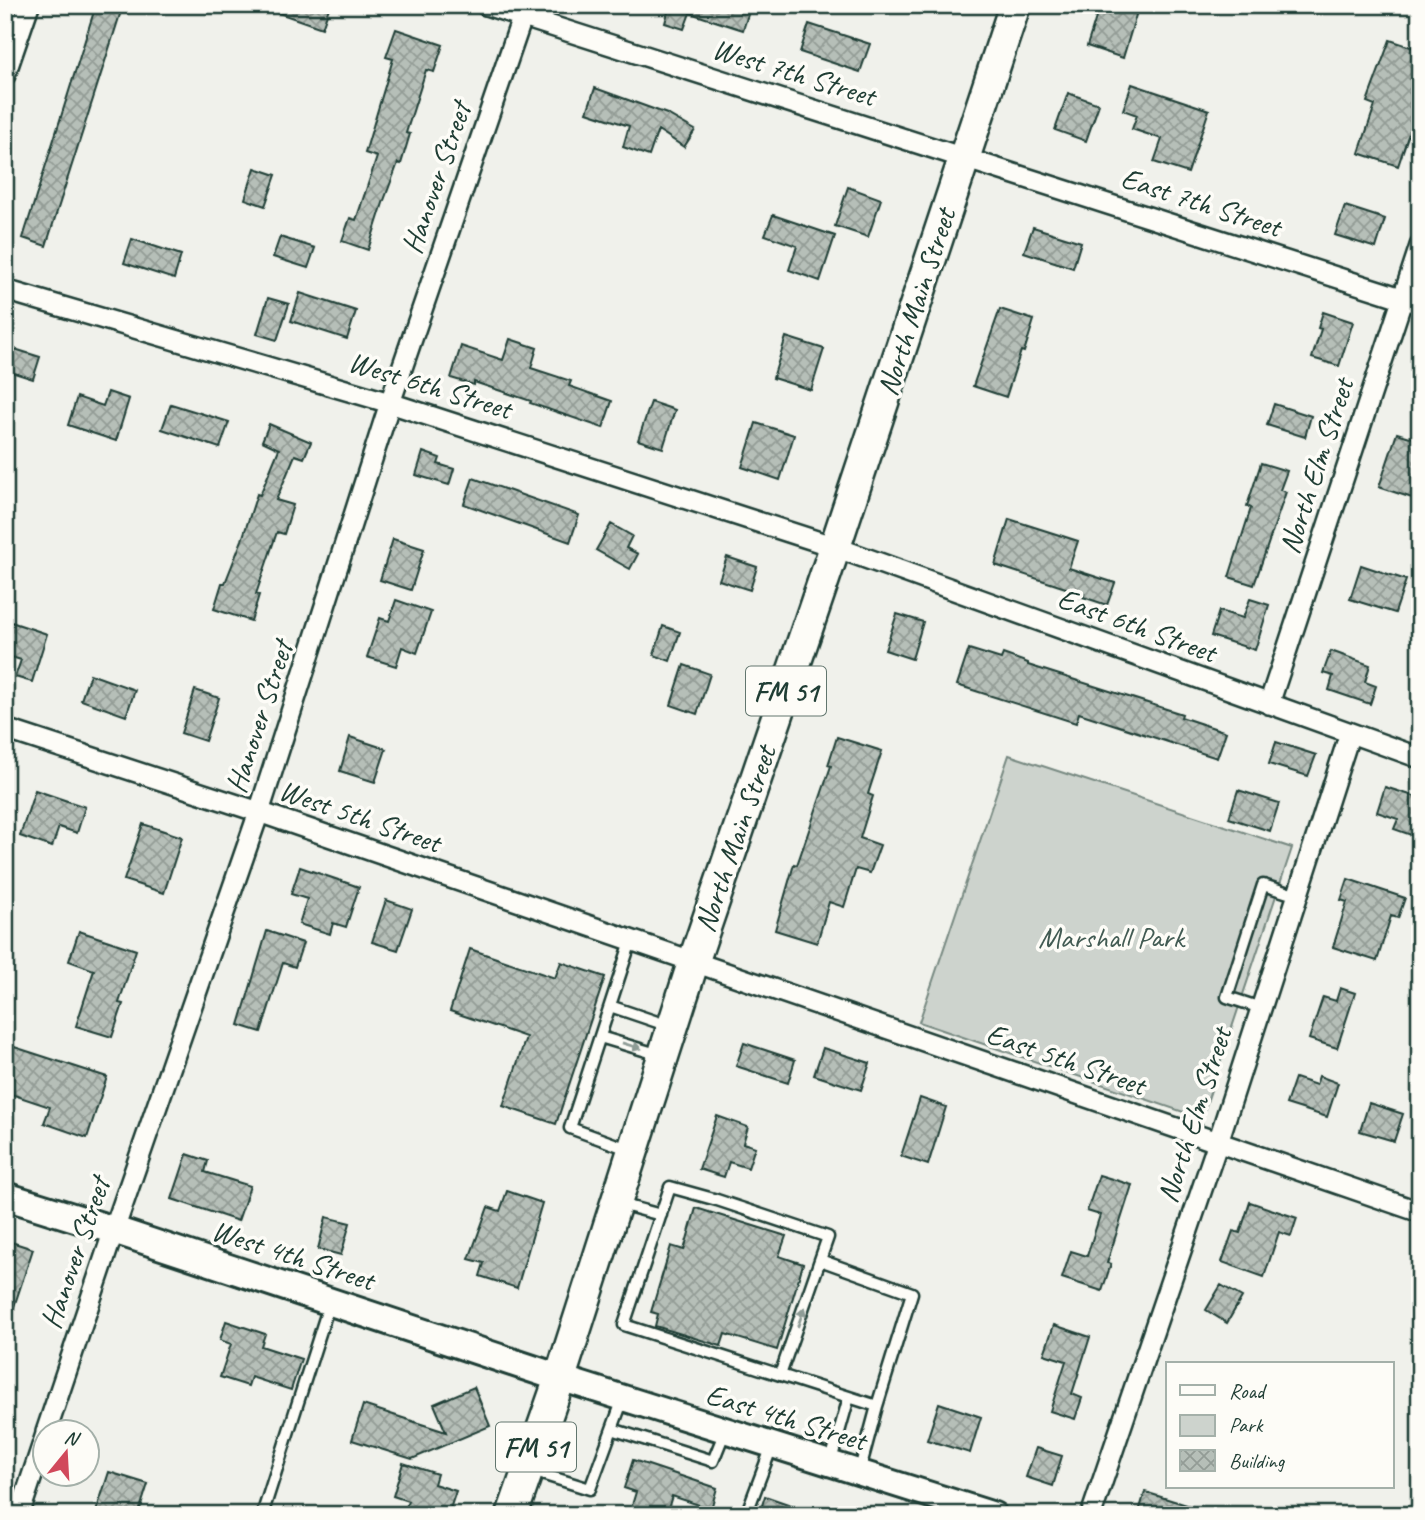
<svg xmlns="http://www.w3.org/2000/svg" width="1425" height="1520" font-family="Caveat,sans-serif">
<defs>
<pattern id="building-cross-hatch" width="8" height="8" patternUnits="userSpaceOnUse" patternTransform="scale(1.75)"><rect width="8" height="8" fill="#b6bfb8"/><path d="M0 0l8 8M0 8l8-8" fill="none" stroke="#939c96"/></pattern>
</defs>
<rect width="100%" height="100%" fill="#f0f1eb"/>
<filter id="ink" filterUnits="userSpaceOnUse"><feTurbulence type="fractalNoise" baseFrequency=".0143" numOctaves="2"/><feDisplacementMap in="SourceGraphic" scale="14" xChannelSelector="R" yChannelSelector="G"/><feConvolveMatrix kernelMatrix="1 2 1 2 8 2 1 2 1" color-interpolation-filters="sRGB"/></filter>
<g filter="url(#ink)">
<path fill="#cdd3cd" stroke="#768880" stroke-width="2" d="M1009 755 1292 848 1203 1114 1195 1116 919 1022Z"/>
<path fill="url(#building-cross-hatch)" stroke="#1f3d34" stroke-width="2" d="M96 5H123L46 246 23 238Z
M265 5H330L322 28 264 8Z
M670 5H751L743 30 690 13 684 29 665 23Z
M1100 5H1139L1123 58 1087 46Z
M809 24 870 44 860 72 800 52Z
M396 29 443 45 434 72 426 70 406 133 410 134 401 164 398 163 383 203 368 250 342 241 350 218 356 220 377 157 365 153 393 59 386 57Z
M1390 40 1420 50V100L1398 166 1359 153 1375 105 1367 102Z
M1132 84 1209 110 1188 173 1154 162 1162 139 1132 129 1137 115 1123 110Z
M595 88 667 114 695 130 684 147 658 130 649 156 623 147 629 126 587 112Z
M1068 93 1099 104 1086 141 1055 130Z
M255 168 276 175 265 206 245 199Z
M848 187 881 199 868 237 835 226Z
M1345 206 1385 219 1376 248 1335 235Z
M773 215 835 236 820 281 789 270 797 246 765 235Z
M1033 227 1081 242 1073 268 1024 252Z
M280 237 315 248 308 268 273 257Z
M132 239 181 255 174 279 124 263Z
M300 293 356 311 347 339 291 321Z
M268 298 289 304 277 340 257 334Z
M1000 309 1034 320 1024 352 1021 351 1006 397 973 386Z
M1323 312 1353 322 1339 366 1312 358 1321 329 1318 328Z
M786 337 824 349 811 390 773 378Z
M510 339 537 348 531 368 571 381 569 386 612 401 603 428 530 403 531 401 474 382V385L451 378 461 346 503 360Z
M5 346 40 357 33 379 5 370Z
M108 392 129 399 116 441 68 425 77 397 103 406Z
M651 402 675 410 663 448 638 440Z
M171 404 229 422 220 448 162 429Z
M1274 404 1311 416 1305 437 1267 425Z
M756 423 794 435 780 480 742 467Z
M269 424 311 442 304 458 295 455 276 500 293 505 284 534 277 532 256 594 259 595 251 621 214 609 222 583H225L242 540 257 494 260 495 279 449 262 441Z
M1397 433 1420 440V475L1412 498 1379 487Z
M423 452 440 458 438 464 454 469 449 485 416 475Z
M1261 463 1287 471 1280 490 1286 492 1254 585 1229 577 1251 508 1247 506Z
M473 478 579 515 570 542 464 504Z
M1009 519 1078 541 1069 568 1115 583 1107 605 1083 597 1084 594 995 565Z
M611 524 632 536 626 548 638 554 630 569 596 550Z
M393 539 424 549 411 590 380 580Z
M727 557 757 567 750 590 719 580Z
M1361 565 1406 580 1395 613 1350 599Z
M1250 599 1269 605 1255 650 1211 636 1219 611 1243 618Z
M396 600 431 612 417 653 402 647 396 666 367 657 380 618 389 621Z
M897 614 923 622 912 659 885 650Z
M5 620 47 634 32 682 15 677 21 660 5 655Z
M663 626 680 632 670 661 654 655Z
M969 649 1001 659 1003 654 1028 663V665L1182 714 1181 717 1226 732 1217 758 1079 713 1076 723 957 685Z
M1331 651 1370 665 1365 682 1376 686 1370 704 1329 690 1333 676 1323 673Z
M684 665 710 674 697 714 671 705Z
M90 674 135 690 126 716 81 700Z
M195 690 219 698 205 741 181 733Z
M350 737 386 749 375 782 340 771Z
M837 737 882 751 868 794 873 796 860 838 880 845 870 873 856 869 844 907 829 902 817 943 775 930 794 864 797 865 831 766 828 765Z
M1276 742 1316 755 1308 776 1269 764Z
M1385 787 1420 798V818L1414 836 1394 829 1398 819 1377 812Z
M35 790 85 807 77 833 59 827 52 847 20 836Z
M1238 790 1279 803 1270 831 1229 818Z
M143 824 182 837 164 893 124 880Z
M300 867 359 887 346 927 333 923 330 934 299 924 307 899 291 894Z
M1348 879 1405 898 1398 918 1391 916 1377 961 1333 947 1347 902 1341 900Z
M386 900 412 909 398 950 372 942Z
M79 931 136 950 119 1003 123 1004 112 1037 76 1026 94 970 69 961Z
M267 931 303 943 295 967 283 963 261 1032 239 1025Z
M470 949 555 978 561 962 605 977 556 1124 503 1106 526 1037 450 1011Z
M1340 988 1355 993 1337 1048 1309 1039 1323 997 1336 1001Z
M744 1043 795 1060 788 1083 736 1066Z
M5 1044 107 1077 87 1138 44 1123 50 1107 5 1092Z
M823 1048 870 1063 861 1090 814 1075Z
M1319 1076 1338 1083 1327 1117 1286 1104 1295 1078 1316 1085Z
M920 1098 946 1107 928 1165 901 1156Z
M1369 1103 1403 1114 1394 1141 1360 1131Z
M717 1116 748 1127 743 1143 755 1147 748 1168 729 1162 724 1177 699 1169Z
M187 1154 208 1161 205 1172 250 1186 238 1221 172 1199Z
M1099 1175 1132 1185 1107 1263 1111 1264 1102 1291 1062 1278 1071 1251 1087 1256 1100 1215 1087 1211Z
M507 1191 542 1203 517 1288 480 1276 484 1263 469 1259 488 1207 500 1211Z
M1250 1202 1297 1218 1291 1236 1279 1232 1264 1277 1222 1262 1233 1231 1240 1233Z
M696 1208 786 1236 779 1256 803 1264 777 1350 725 1334 721 1346 655 1326 658 1314 651 1312 671 1246 684 1250Z
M326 1217 350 1223 341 1255 318 1249Z
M5 1240 33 1249 8 1325H5Z
M1221 1285 1242 1297 1227 1323 1206 1310Z
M226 1321 265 1334 261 1346 301 1359 291 1390 251 1377 248 1386 220 1377 231 1344 220 1340Z
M1054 1325 1090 1337 1072 1394 1082 1398 1075 1419 1050 1411 1066 1361 1044 1354Z
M474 1387 490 1426 412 1459 352 1440 363 1405 446 1432 434 1404Z
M939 1403 981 1417 970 1453 927 1440Z
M1036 1448 1062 1456 1053 1486 1026 1477Z
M633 1460 717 1488 711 1509 672 1496 666 1515H629L636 1492 624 1488Z
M403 1463 437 1474 434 1484 456 1491 448 1515H404L408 1501 393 1496Z
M109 1472 148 1484 138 1515H95Z
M1145 1492 1206 1511 1205 1515H1138Z
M765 1496 811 1512V1515H759Z"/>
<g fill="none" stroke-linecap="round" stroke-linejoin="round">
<g stroke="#1f3d34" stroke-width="15">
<path id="service" d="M610 1006 669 1026
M1261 1008 1227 997 1263 885 1298 896
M600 1037 660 1055
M628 1149 570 1128 631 941
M620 1204 661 1215
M780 1375 828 1237 717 1200 670 1187 624 1325 877 1406 912 1293 820 1260
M612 1429 713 1461 725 1431
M830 1464 849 1397
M532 1471 590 1489 623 1399
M859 1473 877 1406
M262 1515 330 1302
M746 1515 772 1446"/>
</g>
<g stroke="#1f3d34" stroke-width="24">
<path id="minor" d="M486 5 1420 304
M5 75 29 5
M5 290 390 403 835 547 1420 758
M1269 704 1420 246
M5 729 259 812 1420 1212
M46 1432 114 1230 259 812 390 403 522 18
M19 1515 46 1434
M1091 1515 1218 1142 1350 733"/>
</g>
<g stroke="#1f3d34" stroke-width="30">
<path id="tertiary" d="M560 1378 994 1515"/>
</g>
<g stroke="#1f3d34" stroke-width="32">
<path id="secondary" d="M5 1196 114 1230 560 1378"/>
</g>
<g stroke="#1f3d34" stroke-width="35">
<path id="primary" d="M512 1515 560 1378 693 963 835 547 1015 5"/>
</g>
<use href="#service" stroke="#fdfcf7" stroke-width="10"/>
<use href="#minor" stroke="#fdfcf7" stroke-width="19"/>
<use href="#tertiary" stroke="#fdfcf7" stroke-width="24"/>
<use href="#secondary" stroke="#fdfcf7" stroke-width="26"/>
<use href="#primary" stroke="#fdfcf7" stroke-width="30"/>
</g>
<defs><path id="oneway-solid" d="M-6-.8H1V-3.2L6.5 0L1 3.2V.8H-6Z" transform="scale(1.75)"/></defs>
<g fill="#8e9c96">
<use href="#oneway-solid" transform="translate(632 1046) rotate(17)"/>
<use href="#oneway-solid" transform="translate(801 1317) rotate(-71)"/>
</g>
</g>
<g text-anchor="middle" stroke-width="7" stroke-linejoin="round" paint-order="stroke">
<g fill="#fdfcf7" stroke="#62766e" stroke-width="2">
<rect x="746" y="666.5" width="80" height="49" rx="5"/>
<rect x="496" y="1422.5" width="80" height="49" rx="5"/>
</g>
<g font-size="28" font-weight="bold" fill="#1f3d34">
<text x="786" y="701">FM 51</text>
<text x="536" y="1457">FM 51</text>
</g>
<g font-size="30" fill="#1f3d34" stroke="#fdfcf7">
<text transform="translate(794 72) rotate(17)" y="10">West 7th Street</text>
<text transform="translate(436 178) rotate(-71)" y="10">Hanover Street</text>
<text transform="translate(1201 202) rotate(18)" y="10">East 7th Street</text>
<text transform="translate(916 302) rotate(-72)" y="10">North Main Street</text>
<text transform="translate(430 385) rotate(17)" y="10">West 6th Street</text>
<text transform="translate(1316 466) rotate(-72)" y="10">North Elm Street</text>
<text transform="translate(1137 625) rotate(20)" y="10">East 6th Street</text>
<text transform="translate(259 717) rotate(-72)" y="10">Hanover Street</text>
<text transform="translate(360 816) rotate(19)" y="10">West 5th Street</text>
<text transform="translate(735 839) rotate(-71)" y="10">North Main Street</text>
<text transform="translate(1066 1059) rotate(19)" y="10">East 5th Street</text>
<text transform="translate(1194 1115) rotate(-72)" y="10">North Elm Street</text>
<text transform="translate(75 1253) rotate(-71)" y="10">Hanover Street</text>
<text transform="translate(293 1255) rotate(18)" y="10">West 4th Street</text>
<text transform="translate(786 1417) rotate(17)" y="10">East 4th Street</text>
</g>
<g font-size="30" fill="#425b53" stroke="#fdfcf7">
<text x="1111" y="947">Marshall Park</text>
</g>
</g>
<rect width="1425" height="1520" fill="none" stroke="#fdfcf7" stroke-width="28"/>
<rect x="14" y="14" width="1397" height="1492" fill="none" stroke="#1f3d34" stroke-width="2.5" filter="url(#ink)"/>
<rect x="1166" y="1362" width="228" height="126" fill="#fdfcf7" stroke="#a4b0a9" stroke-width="2"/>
<rect x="1180" y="1385" width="35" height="10" fill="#fdfcf7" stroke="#a4b0a9" stroke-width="2"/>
<text x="1229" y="1398" font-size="21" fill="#1f3d34">Road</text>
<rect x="1180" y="1415" width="35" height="21" fill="#cdd3cd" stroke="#a4b0a9" stroke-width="2"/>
<text x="1229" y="1432" font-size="21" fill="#1f3d34">Park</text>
<rect x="1180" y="1450" width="35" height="21" fill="url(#building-cross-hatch)" stroke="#a4b0a9" stroke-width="2"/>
<text x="1229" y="1468" font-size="21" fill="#1f3d34">Building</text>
<g transform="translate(66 1453) rotate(18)"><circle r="33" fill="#fdfcf7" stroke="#a4b0a9" stroke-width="2"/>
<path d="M0-5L12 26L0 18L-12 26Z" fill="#d1495b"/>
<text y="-10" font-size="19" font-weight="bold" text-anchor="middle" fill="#1f3d34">N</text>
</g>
</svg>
